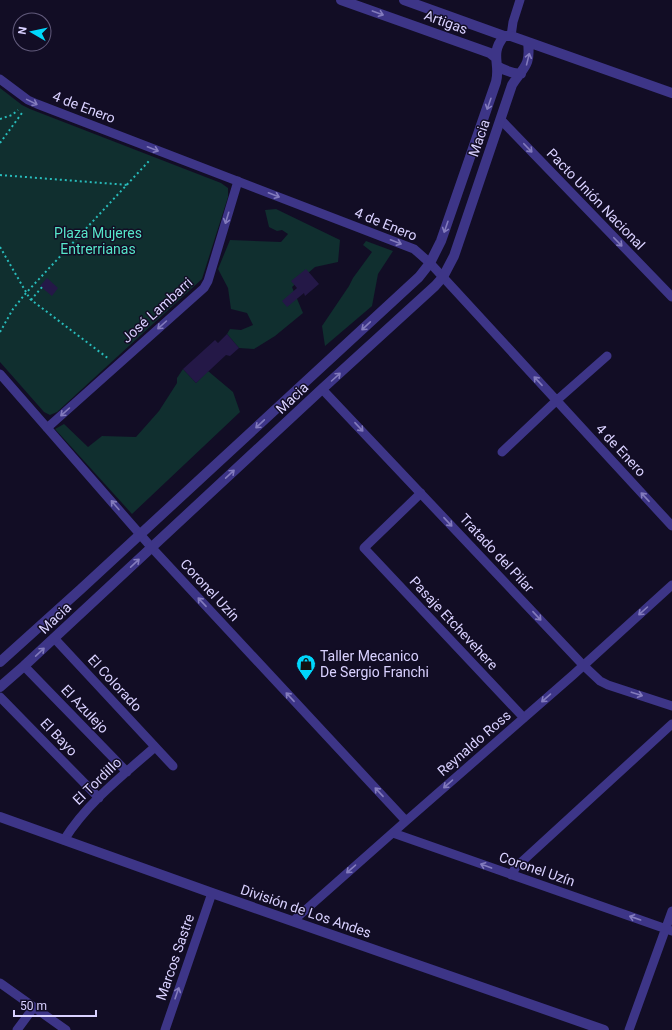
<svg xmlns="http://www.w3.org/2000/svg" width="672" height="1030" font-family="Roboto,sans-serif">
<rect width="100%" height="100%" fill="#120d25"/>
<path fill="#102f2f" d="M0 88 22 105 30 109 221 183 228 188V197L202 279 57 412 50 415 44 412 0 362Z
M276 209 340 240 338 262 315 267 292 287 303 313 275 336 254 349 239 348 227 334 230 329 241 330 253 325 247 313 231 309 228 288 218 269 230 240 281 242 288 234 282 230 277 231 269 227 265 210Z
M366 241 393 251 378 274 372 306 325 346 322 326 349 286 353 278 372 252 363 245Z
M183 369 196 383 208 371 233 392 240 412 132 514 55 429 64 424 88 447 102 436 136 437 159 411 177 383V378Z"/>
<path fill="#241847" d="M306 269 319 284 305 296 304 293 287 307 282 301 297 288 291 281Z
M47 278 58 288 52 296 40 286Z
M227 334 239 348 230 356 226 355 196 383 183 369 215 340 218 343Z"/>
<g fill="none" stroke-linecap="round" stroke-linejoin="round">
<path stroke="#28bcbb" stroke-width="2" stroke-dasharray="2 3" stroke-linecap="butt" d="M0 119 12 115 18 110
M0 143 22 113
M0 175 128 185
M0 247 30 299 109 359
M31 300 42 287
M0 332 13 309 26 293 149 161"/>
<path stroke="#3d3587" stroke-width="9" d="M511 36 513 22 520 0
M0 79 28 100 37 104 414 249 430 263 672 526
M501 120 672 297
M0 374 152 548 406 821
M322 389 583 665 600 681 608 685 672 706
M47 428 204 288 208 281 238 181
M502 452 556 401 607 356
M421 493 364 548 524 718
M54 638 173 766
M24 666 127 772
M0 697 99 798
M393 833 672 931
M64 840C87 803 123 775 155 747
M511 875 516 867 672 724
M293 921 406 821 573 675 672 585
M0 983 66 1030
M17 1030 34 1007
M165 1030 212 893
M629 1030 672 911"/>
<path stroke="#3d3587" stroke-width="10" d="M341 0 490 53 495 57
M404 0 504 36
M497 66C505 71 511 73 521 74
M0 662 81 589 419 277 430 263 441 241 496 82C501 63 489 55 504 36H511L672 93
M0 687 24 666 322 389 435 286 443 277 454 256 512 85C523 67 531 67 528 42
M0 817 212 893 604 1030"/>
</g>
<defs><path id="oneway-shaft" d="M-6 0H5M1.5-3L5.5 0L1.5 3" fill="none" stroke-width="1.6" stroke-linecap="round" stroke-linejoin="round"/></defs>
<g stroke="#837bbd">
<use href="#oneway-shaft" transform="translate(378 13) rotate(20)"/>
<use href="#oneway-shaft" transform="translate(528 59) rotate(-76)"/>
<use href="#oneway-shaft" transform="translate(32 102) rotate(26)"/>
<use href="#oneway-shaft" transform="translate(489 104) rotate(109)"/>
<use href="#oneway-shaft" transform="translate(528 148) rotate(46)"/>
<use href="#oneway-shaft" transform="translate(153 149) rotate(21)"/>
<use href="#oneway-shaft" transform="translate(274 195) rotate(21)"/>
<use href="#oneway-shaft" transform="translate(227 218) rotate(107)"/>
<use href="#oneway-shaft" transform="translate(446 227) rotate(109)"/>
<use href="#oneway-shaft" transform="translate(396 242) rotate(21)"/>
<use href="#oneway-shaft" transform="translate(618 242) rotate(46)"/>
<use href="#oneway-shaft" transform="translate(162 325) rotate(138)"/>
<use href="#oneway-shaft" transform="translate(366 326) rotate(137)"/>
<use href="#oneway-shaft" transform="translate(336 377) rotate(-42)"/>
<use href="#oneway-shaft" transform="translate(538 381) rotate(-133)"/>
<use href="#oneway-shaft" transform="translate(65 412) rotate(138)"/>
<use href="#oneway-shaft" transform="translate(260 424) rotate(137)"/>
<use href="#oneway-shaft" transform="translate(359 427) rotate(47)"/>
<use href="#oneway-shaft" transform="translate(230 474) rotate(-43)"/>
<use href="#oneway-shaft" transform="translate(645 497) rotate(-133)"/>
<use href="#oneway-shaft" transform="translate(115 505) rotate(-131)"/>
<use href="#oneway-shaft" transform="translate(448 522) rotate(47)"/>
<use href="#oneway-shaft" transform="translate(135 563) rotate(-43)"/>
<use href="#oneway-shaft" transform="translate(202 602) rotate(-133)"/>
<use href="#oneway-shaft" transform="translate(643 611) rotate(138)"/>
<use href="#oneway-shaft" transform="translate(537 616) rotate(47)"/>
<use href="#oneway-shaft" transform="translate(40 652) rotate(-43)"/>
<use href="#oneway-shaft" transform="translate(637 694) rotate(18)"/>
<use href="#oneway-shaft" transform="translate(290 697) rotate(-133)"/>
<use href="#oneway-shaft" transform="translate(546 698) rotate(139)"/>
<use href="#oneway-shaft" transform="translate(448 784) rotate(139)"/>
<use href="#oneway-shaft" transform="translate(379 792) rotate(-133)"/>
<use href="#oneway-shaft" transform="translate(486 866) rotate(-160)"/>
<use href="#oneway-shaft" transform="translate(351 869) rotate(139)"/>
<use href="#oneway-shaft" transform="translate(635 918) rotate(-161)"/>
<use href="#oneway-shaft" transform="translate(177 993) rotate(-71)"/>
</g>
<defs>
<g id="shop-pin" transform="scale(1)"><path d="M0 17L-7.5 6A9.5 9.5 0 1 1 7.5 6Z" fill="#00d7fc" stroke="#120d25"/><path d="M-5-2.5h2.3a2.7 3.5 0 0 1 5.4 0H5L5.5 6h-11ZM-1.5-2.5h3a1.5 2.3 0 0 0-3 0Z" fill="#111"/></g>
</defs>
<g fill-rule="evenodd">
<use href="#shop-pin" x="306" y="664"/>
</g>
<g text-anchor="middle" stroke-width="3" stroke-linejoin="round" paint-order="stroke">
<g font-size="14" fill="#d9d1ff" stroke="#120d25">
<text transform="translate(446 22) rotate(20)" y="5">Artigas</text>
<text transform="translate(84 107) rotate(21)" y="5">4 de Enero</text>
<text transform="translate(479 138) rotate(-71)" y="5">Macia</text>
<text transform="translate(596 199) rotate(46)" y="5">Pacto Unión Nacional</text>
<text transform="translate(386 224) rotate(22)" y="5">4 de Enero</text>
<text transform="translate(157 310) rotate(-42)" y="5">José Lambarri</text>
<text transform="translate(292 398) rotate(-43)" y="5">Macia</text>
<text transform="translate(621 450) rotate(47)" y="5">4 de Enero</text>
<text transform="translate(497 553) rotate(47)" y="5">Tratado del Pilar</text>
<text transform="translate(210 590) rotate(47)" y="5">Coronel Uzín</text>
<text transform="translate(55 618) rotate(-43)" y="5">Macia</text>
<text transform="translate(454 623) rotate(47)" y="5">Pasaje Etchevehere</text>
<text transform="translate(115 683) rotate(47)" y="5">El Colorado</text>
<text transform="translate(85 709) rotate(46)" y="5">El Azulejo</text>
<text transform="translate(59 737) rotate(46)" y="5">El Bayo</text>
<text transform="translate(474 743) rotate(-41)" y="5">Reynaldo Ross</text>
<text transform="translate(97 781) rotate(-44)" y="5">El Tordillo</text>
<text transform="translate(537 869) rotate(19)" y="5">Coronel Uzín</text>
<text transform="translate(306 911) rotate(19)" y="5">División de Los Andes</text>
<text transform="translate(175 957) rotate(-71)" y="5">Marcos Sastre</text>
</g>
<g font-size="14" fill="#56e6c9" stroke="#120d25">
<text x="98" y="238">Plaza Mujeres<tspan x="98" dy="16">Entrerrianas</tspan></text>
</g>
<g font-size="14" fill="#d9d1ff" stroke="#120d25" text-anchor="start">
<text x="320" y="661">Taller Mecanico<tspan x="320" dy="16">De Sergio Franchi</tspan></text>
</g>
</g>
<g transform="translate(32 32) rotate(279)"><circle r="19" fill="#120d25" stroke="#625b7c"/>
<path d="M0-3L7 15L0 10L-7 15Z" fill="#00d7fc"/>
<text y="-6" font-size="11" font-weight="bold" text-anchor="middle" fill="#d9d1ff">N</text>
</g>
<path d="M14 1010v6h82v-6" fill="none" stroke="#d9d1ff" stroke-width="2"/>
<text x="20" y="1010" font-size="12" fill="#d9d1ff" stroke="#120d25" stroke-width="3" paint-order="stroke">50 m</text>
</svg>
